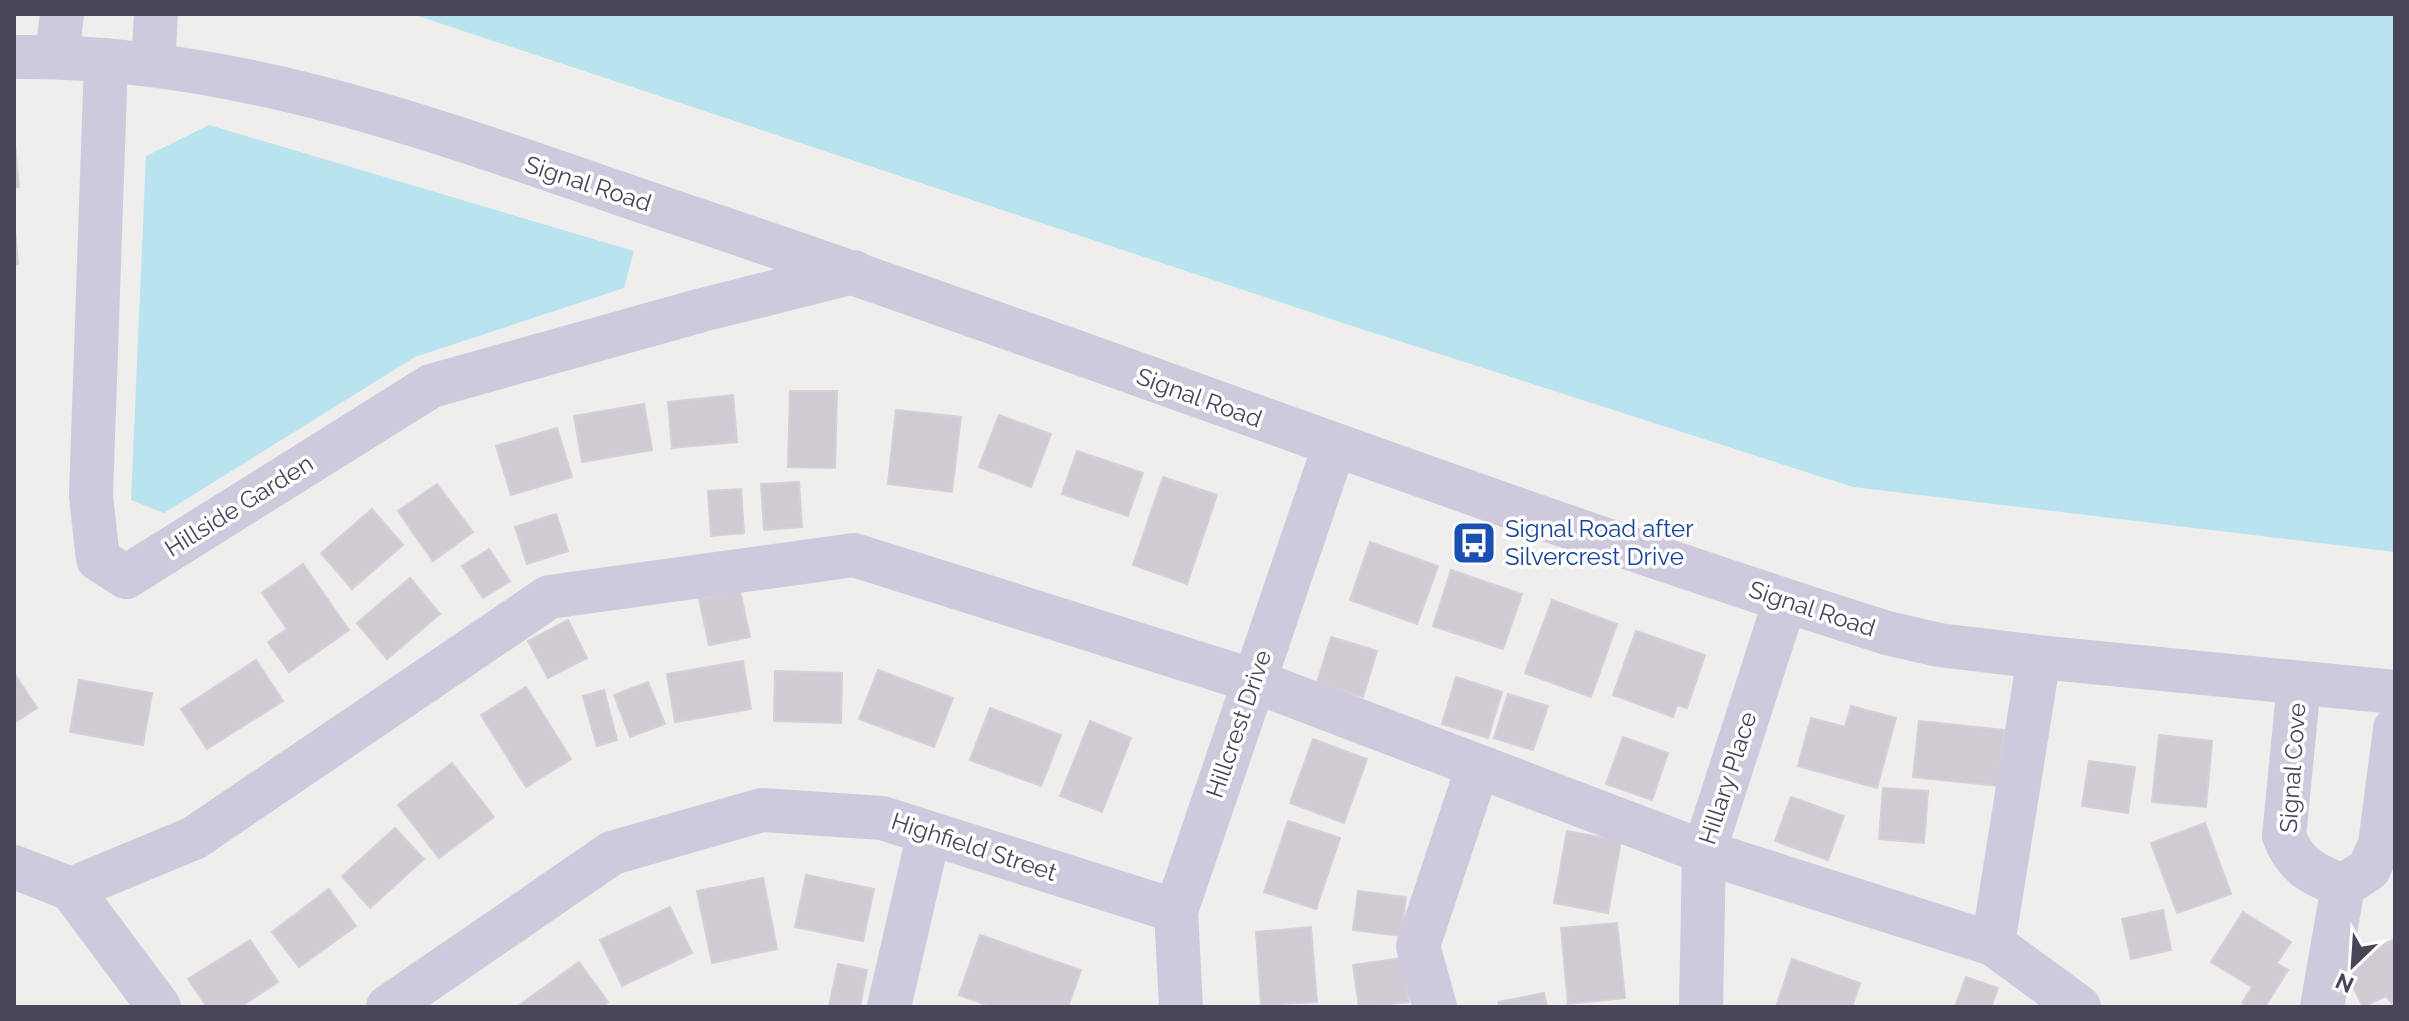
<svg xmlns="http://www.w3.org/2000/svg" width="2409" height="1021" font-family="Raleway,sans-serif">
<rect width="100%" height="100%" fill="#efeeec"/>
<path fill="#b8e3ef" d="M412 14H2395V552L1853 487 1343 323Z
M209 125 634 251 624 288 415 357 164 513 131 500 146 156Z"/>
<path fill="#d0cbd3" stroke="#d4cfd8" stroke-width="2" d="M14 134 19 187 14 188Z
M14 218 18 264 14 265Z
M790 391H837L835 468 788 467Z
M733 395 737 442 672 448 668 402Z
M644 404 652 450 582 462 574 416Z
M896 410 961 417 952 492 888 484Z
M999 415 1051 434 1031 487 979 467Z
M557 428 572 477 511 495 496 446Z
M1077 451 1143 473 1128 516 1062 494Z
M1163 477 1217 495 1187 584 1133 565Z
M799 482 802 527 764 530 761 484Z
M437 484 473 532 433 561 398 511Z
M741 489 744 533 711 536 708 491Z
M372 509 403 545 352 589 321 553Z
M556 514 568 551 527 564 515 527Z
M1370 542 1438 566 1417 624 1350 600Z
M489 549 510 581 483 598 462 566Z
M303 564 349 630 289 672 268 642 287 629 262 593Z
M1451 570 1522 594 1503 649 1433 626Z
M410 578 440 614 387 659 357 623Z
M740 591 750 637 709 645 699 599Z
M1552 600 1617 624 1591 697 1525 673Z
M568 620 587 658 548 678 528 641Z
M1636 631 1705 655 1687 708 1677 705 1673 717 1613 695Z
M1331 637 1377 651 1363 697 1317 683Z
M256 660 283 701 207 749 181 709Z
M743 661 751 709 675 722 667 674Z
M878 670 953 698 934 747 859 719Z
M775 671 842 673 841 723 774 721Z
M14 673 37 708 14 723Z
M1456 677 1502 692 1488 738 1442 724Z
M79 680 152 693 143 745 70 732Z
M648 682 665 724 630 737 614 695Z
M526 687 571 759 526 787 481 715Z
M604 690 617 740 597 746 583 696Z
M1508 694 1548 706 1533 750 1494 738Z
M1851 706 1896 718 1877 788 1798 766 1811 718 1845 727Z
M990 708 1061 735 1041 786 970 760Z
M1090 721 1131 738 1102 812 1060 796Z
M1919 721 2004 730 1998 786 1913 777Z
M2159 735 2212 741 2206 807 2152 802Z
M1623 737 1668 753 1652 800 1606 784Z
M1313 739 1367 759 1344 823 1290 803Z
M2089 761 2135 767 2128 813 2082 806Z
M452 763 494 817 439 858 398 805Z
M1883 788 1928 791 1924 843 1879 839Z
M1791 797 1844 816 1828 860 1775 841Z
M1288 821 1340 838 1316 909 1264 892Z
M2205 823 2231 894 2177 913 2151 843Z
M395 828 424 859 370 908 342 876Z
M1567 831 1621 841 1608 913 1554 903Z
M806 875 874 889 863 941 795 927Z
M763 878 777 949 712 963 697 891Z
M329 889 356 926 299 967 272 932Z
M1358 891 1406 897 1401 936 1353 930Z
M670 907 692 953 622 986 600 940Z
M2163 910 2171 950 2131 959 2122 919Z
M2243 912 2291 942 2277 963 2288 970 2265 1007H2250L2242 1003 2252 987 2211 962Z
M1617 923 1625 998 1568 1004 1561 928Z
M1311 927 1317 1002 1261 1005 1256 932Z
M980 935 1081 970 1068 1007H992L959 995Z
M2395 939V1007L2386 996 2363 1007 2342 964Z
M250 940 278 982 240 1007H207L188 979Z
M1403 958 1409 1002 1359 1007 1353 965Z
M1792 959 1860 983 1852 1007H1776Z
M579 962 608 1002 602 1007H517Z
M838 964 867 970 860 1007H829Z
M1966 977 1998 988 1991 1007H1955Z
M1544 993 1547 1007H1499L1498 1002Z"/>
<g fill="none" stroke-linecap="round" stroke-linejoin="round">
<path stroke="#cfc9dd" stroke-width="44" d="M57 56 62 14
M14 57C250 53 473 145 692 218 1092 352 1485 506 1887 633L1939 645 2039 657 2395 692
M106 60 91 496 98 559 126 577 431 386 702 310 854 272
M153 65 156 14
M2299 684 2284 836C2295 866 2314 875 2343 886L2369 869 2380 844 2395 729
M14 867 71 889 159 1007
M71 889 194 838 549 597 854 555 1254 681 1704 852 1993 944 2079 1007
M1993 944 2039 657
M388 1007 612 853 762 810 882 818 1176 911
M889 1007 929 833
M1181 1007 1176 911 1334 447
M1435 1007 1418 946 1478 766
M1701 1007 1704 852 1785 601
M2322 1007 2343 886"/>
</g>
<defs>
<g id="bus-square" transform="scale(2.3)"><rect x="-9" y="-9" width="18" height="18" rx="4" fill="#1a4fb4" stroke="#fff"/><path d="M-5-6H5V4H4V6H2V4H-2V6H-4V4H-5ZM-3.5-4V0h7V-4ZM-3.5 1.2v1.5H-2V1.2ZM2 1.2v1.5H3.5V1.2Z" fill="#fff"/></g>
</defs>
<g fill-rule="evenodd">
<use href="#bus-square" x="1474" y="543"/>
</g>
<g text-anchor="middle" stroke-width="7" stroke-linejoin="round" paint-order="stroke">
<g font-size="24" fill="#4a4459" stroke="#fff">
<text transform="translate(588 184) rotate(18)" y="8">Signal Road</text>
<text transform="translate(1199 398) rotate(20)" y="8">Signal Road</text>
<text transform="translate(239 506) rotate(-32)" y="8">Hillside Garden</text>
<text transform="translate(1812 609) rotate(18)" y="8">Signal Road</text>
<text transform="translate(1239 724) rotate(-71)" y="8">Hillcrest Drive</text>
<text transform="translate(2293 768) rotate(-86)" y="8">Signal Cove</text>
<text transform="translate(1728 778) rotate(-72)" y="8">Hillary Place</text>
<text transform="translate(974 847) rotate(18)" y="8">Highfield Street</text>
</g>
<g font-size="24" fill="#164399" stroke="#fff" text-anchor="start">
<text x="1505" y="537">Signal Road after<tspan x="1505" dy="28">Silvercrest Drive</tspan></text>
</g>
</g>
<rect width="2409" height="1021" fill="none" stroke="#4a4459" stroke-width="32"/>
<g transform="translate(2353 965) rotate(205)" stroke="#ffffff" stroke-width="6" paint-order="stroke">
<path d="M0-6L14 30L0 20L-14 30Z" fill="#4a4459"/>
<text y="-12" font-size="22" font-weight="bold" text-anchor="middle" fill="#4a4459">N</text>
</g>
</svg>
